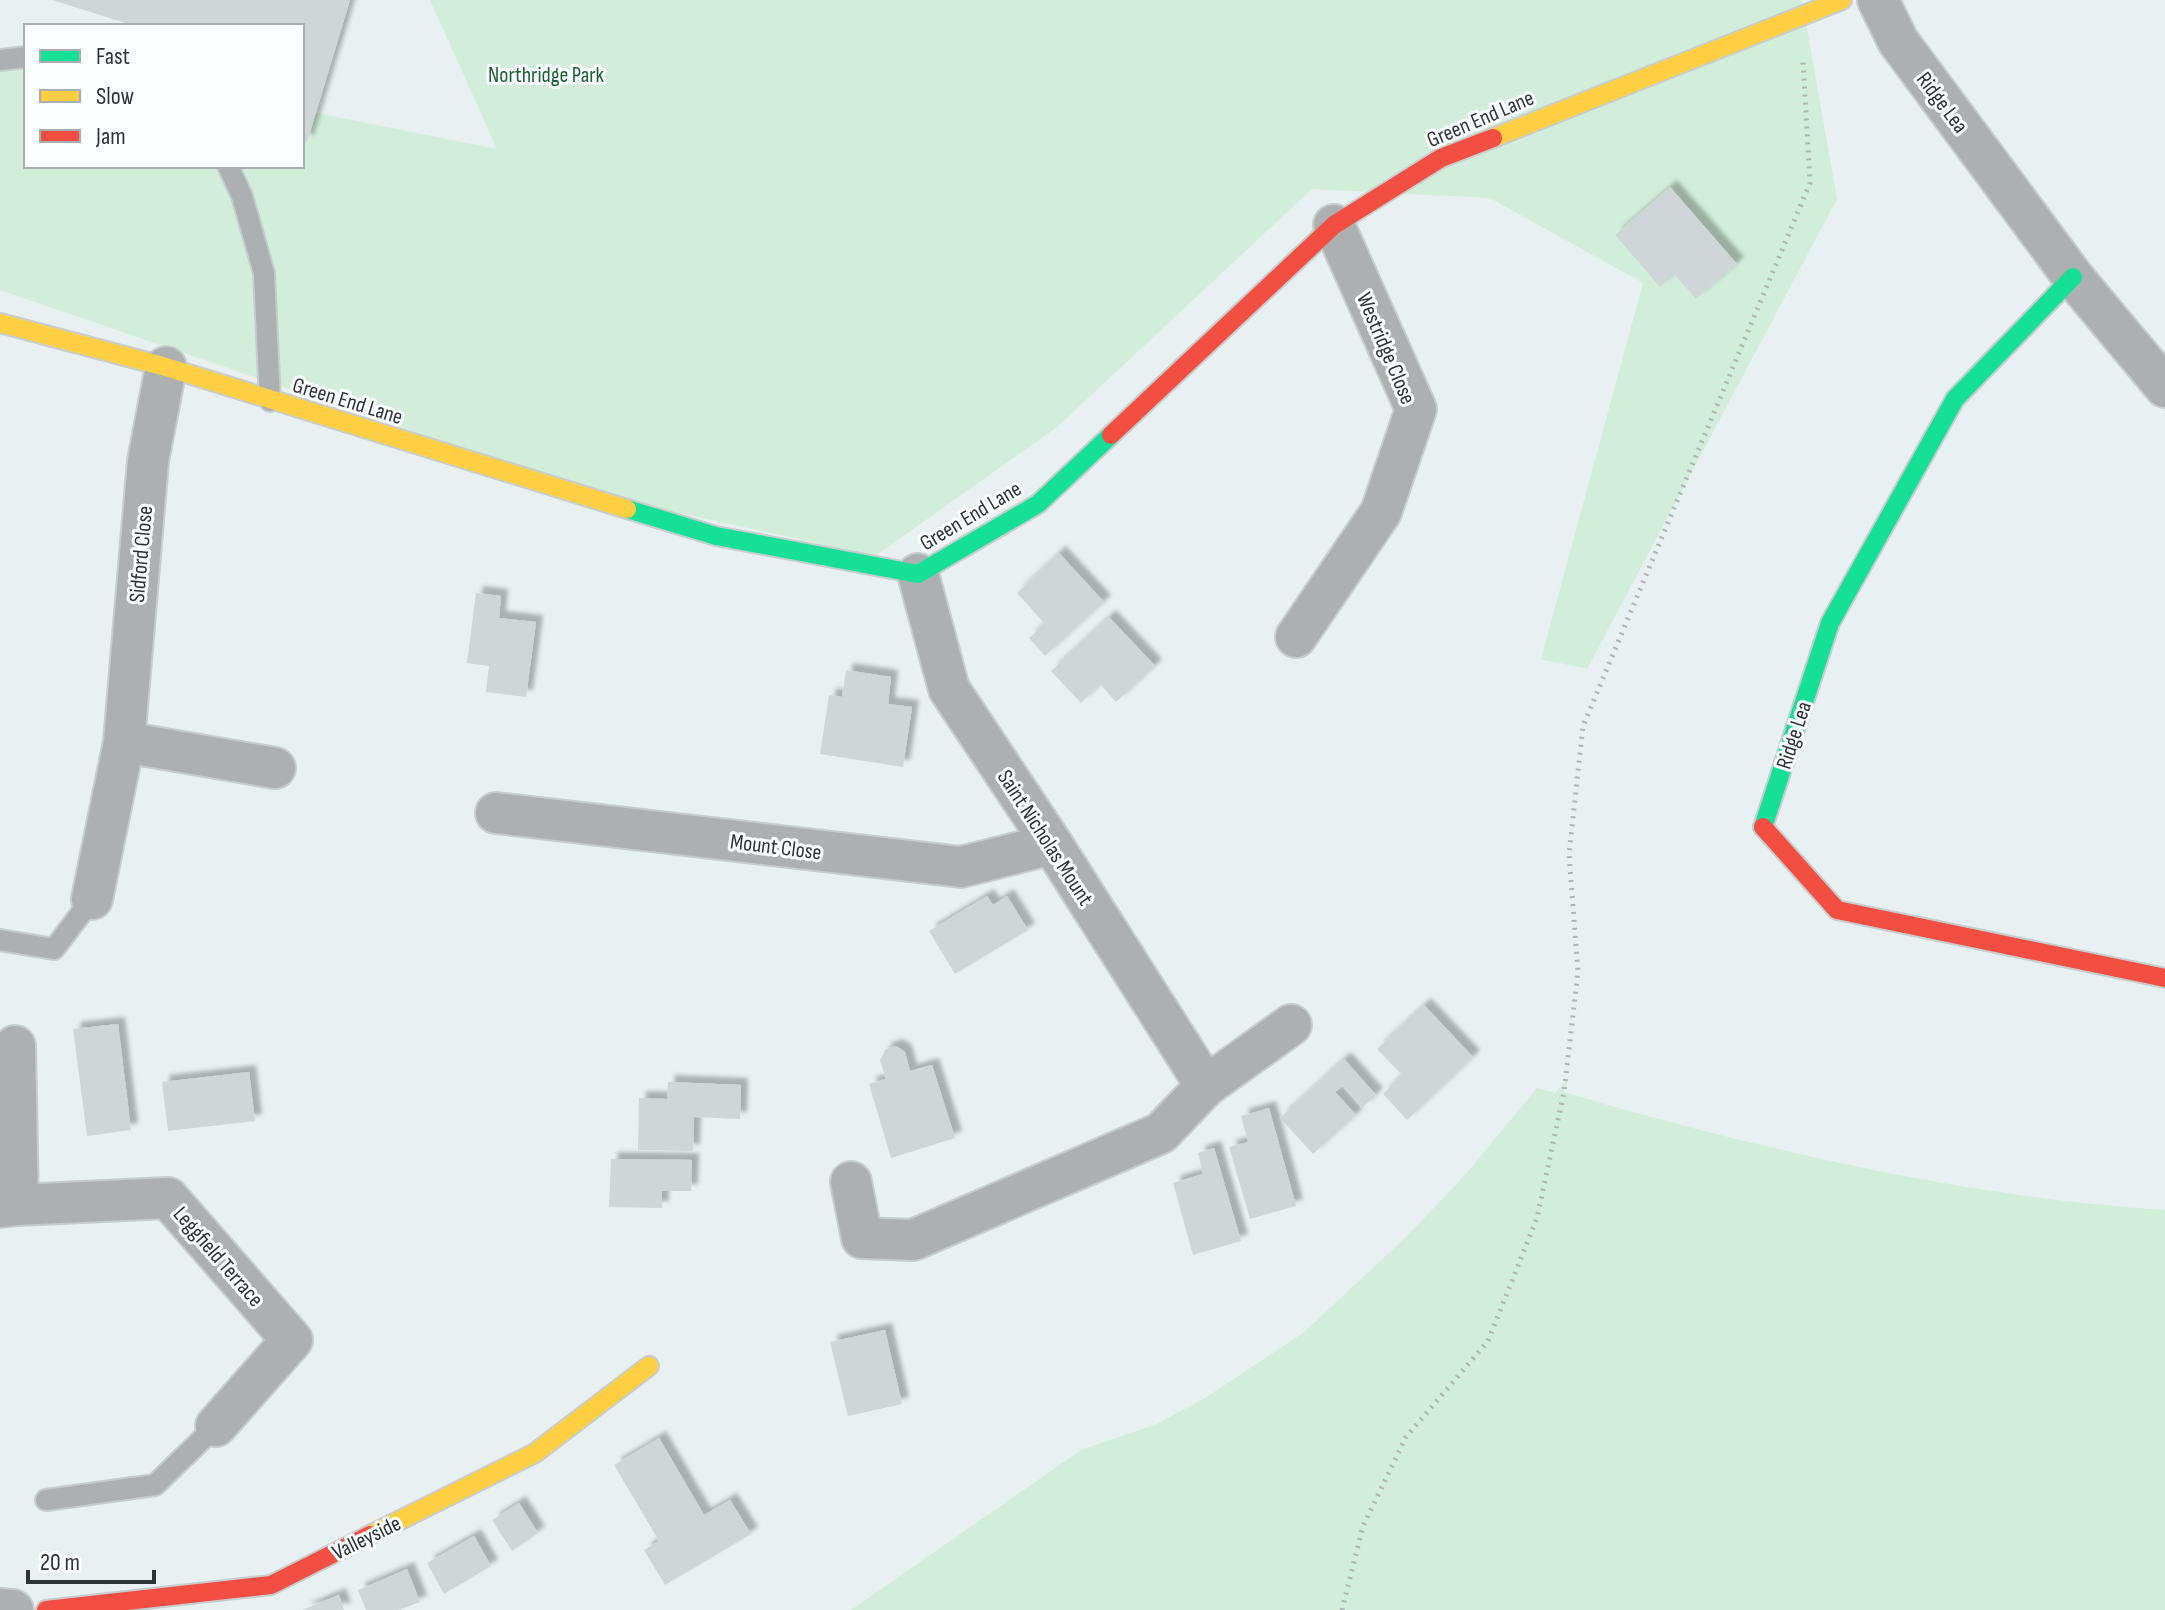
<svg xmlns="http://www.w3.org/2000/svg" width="2165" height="1610" font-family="'Sofia Sans Condensed',sans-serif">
<defs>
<filter id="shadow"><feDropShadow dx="7" dy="-7" stdDeviation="2" flood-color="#0004"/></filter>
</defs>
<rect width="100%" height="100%" fill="#e8f0f1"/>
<path fill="#d2eedb" d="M430 0H1802L1837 199 1587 669 1541 659 1643 283 1490 198 1312 189 1056 428 875 556 598 495 0 290V50L26 55V166H302V110L497 149Z
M1568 1079 1564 1092 1608 1105C1790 1156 1976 1198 2165 1210V1610H851L1081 1450 1157 1424 1205 1398 1303 1333 1405 1238 1465 1175 1537 1088 1555 1093Z"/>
<path fill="#d0d6d8" filter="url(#shadow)" d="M52 0H350L307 142 302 140V26H135Z
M1670 187 1737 264 1696 299 1675 275 1660 287 1615 235Z
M1059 553 1104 602 1045 656 1029 638 1045 624 1017 593Z
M476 593 501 596 499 618 536 622 526 697 486 692 489 666 467 663Z
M1109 617 1155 666 1116 702 1100 684 1081 703 1051 671Z
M846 670 891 677 888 704 912 707 903 767 820 754 829 695 842 697Z
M987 896 993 905 1007 896 1028 930 955 974 929 931Z
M1424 1005 1473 1057 1407 1120 1383 1094 1402 1075 1377 1049Z
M118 1024 131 1130 87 1136 73 1029Z
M896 1046 905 1052 910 1071 932 1065 955 1138 891 1158 869 1084 886 1079 880 1060 886 1049Z
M1344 1059 1376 1095 1362 1108 1343 1086 1335 1092 1356 1115 1313 1154 1280 1118Z
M249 1072 255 1121 168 1131 162 1082Z
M668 1082 741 1085 740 1119 694 1117 693 1151 638 1150 639 1098 667 1099Z
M1269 1108 1296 1206 1250 1219 1229 1147 1248 1142 1241 1116Z
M1214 1148 1241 1241 1193 1255 1173 1183 1203 1174 1198 1153Z
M611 1159 692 1160 691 1191H662V1208L609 1207Z
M885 1330 902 1404 848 1416 830 1342Z
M659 1438 704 1515 730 1500 751 1534 665 1585 644 1550 659 1541 614 1465Z
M519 1503 538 1533 512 1551 492 1520Z
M474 1536 491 1566 444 1594 427 1563Z
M407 1569 420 1602 399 1610H366L358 1590Z
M339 1595 344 1610H302Z"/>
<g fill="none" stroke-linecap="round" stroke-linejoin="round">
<g stroke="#c7cdce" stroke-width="24">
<path id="lane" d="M0 60 26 57
M228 166 242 196 264 273 270 401
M0 940 54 949 92 899
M46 1500 155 1485 216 1426"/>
</g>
<g stroke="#c7cdce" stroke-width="44">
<path id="street" d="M1878 0 1898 41 2073 277 2165 387
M918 574 949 689 1052 844 1206 1086
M1296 637 1381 512 1416 409 1334 225
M124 742 275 768
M496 813 961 867 1052 844
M92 899 124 742 148 461 166 367
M851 1182 862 1238 913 1240 1161 1133 1206 1086 1291 1025
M18 1205 168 1198 292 1340 216 1426
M0 1207 18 1205 15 1046
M0 1609 13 1610"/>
</g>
<g stroke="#c7cdce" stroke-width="22">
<path id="fast" d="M627 509 716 536 918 574 1038 504 1111 435
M1763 827 1830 623 1955 399 2073 277"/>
</g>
<g stroke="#c7cdce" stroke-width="22">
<path id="slow" d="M1493 138 1842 0
M0 323 166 367 627 509
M370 1535 535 1453 649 1366"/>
</g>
<g stroke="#c7cdce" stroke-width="22">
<path id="jam" d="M1111 435 1334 225 1441 158 1493 138
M1763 827 1837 910 2165 978
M46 1610 271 1585 370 1535"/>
</g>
<path stroke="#afb4b3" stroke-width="5" stroke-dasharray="2 6" stroke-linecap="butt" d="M1342 1610 1363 1526 1406 1437 1488 1341 1537 1218 1564 1092 1578 971 1569 854 1583 726 1810 183 1803 61"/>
<use href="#lane" stroke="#adb0b0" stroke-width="20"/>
<use href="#street" stroke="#adb0b0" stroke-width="40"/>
<use href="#fast" stroke="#16e098" stroke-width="18"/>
<use href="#slow" stroke="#ffcf43" stroke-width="18"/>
<use href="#jam" stroke="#f24e42" stroke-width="18"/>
</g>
<g text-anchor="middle" stroke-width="6" stroke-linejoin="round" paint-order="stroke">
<g font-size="22" fill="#1d6034" stroke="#fbffff">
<text x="546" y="82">Northridge Park</text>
</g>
<g font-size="22" fill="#2e3434" stroke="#fbffff">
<text transform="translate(1943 102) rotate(53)" y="8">Ridge Lea</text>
<text transform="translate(1480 118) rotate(-23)" y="8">Green End Lane</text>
<text transform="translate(1387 348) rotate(67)" y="8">Westridge Close</text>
<text transform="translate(348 400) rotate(17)" y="8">Green End Lane</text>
<text transform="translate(970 515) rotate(-31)" y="8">Green End Lane</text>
<text transform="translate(140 554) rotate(-85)" y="8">Sidford Close</text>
<text transform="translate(1793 735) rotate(-72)" y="8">Ridge Lea</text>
<text transform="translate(1046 837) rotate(57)" y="8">Saint Nicholas Mount</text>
<text transform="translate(776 846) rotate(7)" y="8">Mount Close</text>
<text transform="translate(219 1256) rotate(49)" y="8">Leggfield Terrace</text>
<text transform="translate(366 1537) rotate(-26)" y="8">Valleyside</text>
</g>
</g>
<rect x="24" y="24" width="280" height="144" fill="#fbffff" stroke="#a9aeae" stroke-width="2"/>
<rect x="40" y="50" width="40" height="12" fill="#16e098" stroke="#a9aeae" stroke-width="2"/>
<text x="96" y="64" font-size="24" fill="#2e3434">Fast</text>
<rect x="40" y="90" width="40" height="12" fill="#ffcf43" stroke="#a9aeae" stroke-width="2"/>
<text x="96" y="104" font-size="24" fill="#2e3434">Slow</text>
<rect x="40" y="130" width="40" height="12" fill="#f24e42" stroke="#a9aeae" stroke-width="2"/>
<text x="96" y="144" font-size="24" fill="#2e3434">Jam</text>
<path d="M28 1570v12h126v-12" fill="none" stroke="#2e3434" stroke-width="4"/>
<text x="40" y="1570" font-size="24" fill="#2e3434" stroke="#fbffff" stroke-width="6" paint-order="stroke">20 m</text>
</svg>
